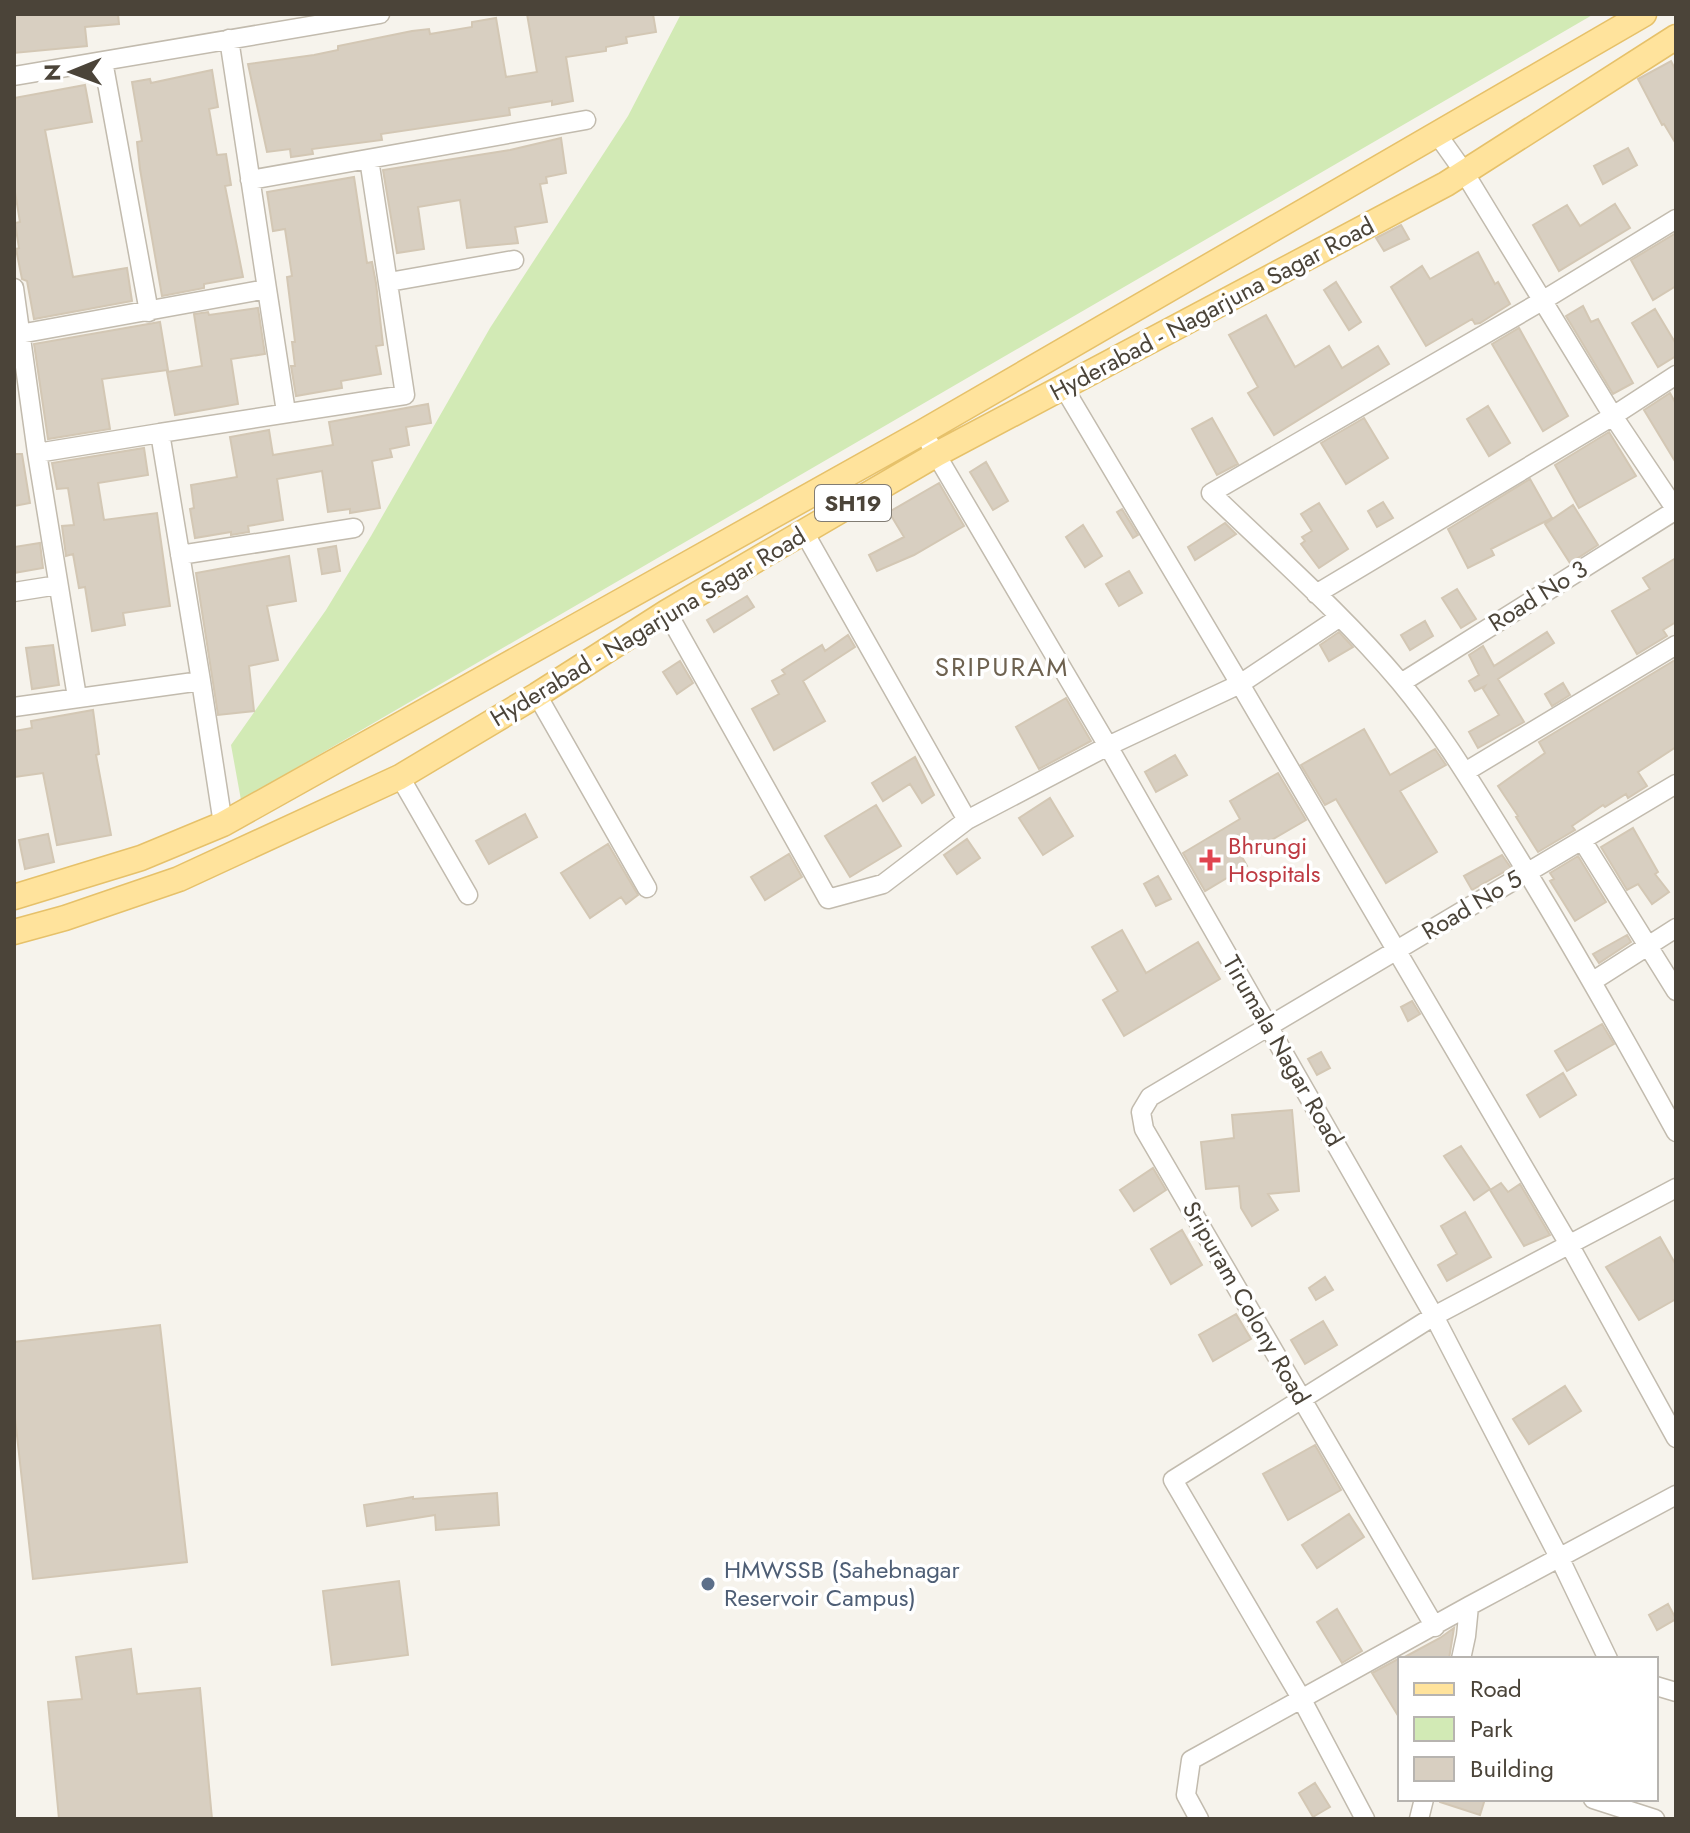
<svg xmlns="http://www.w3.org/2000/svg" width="1690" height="1833" font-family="Jost,sans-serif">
<rect width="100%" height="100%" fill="#f6f3ec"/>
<path fill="#d2eab5" d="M681 14H1594L241 800 231 745 326 610 371 536 490 328 628 116Z"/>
<path fill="#d8cfc1" stroke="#d3c7b4" stroke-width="2" d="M14 14H118L119 24 85 27 87 46 14 53Z
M527 14H653L656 32 626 37 627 43 606 47V51L566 57 573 101 552 105V101L509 108 510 115 381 134 382 140 312 149 313 154 291 157 290 149 267 152 248 64 314 55 338 50V46L412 31 429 29 430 34 472 27V22L496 18 506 77 537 72Z
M1671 61 1676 71V144L1664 124 1662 125 1638 79Z
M212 70 218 107 209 109 217 155 226 154 231 185 225 186 243 277 204 284V288L162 296 140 169 137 142 142 141 132 82 150 79 151 83Z
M85 85 92 122 45 130 73 277 127 268 132 301 34 319 27 281 22 279 16 249 19 248 15 223 20 222 14 186V98Z
M561 138 566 173 546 177 547 183 540 184 547 222 515 227 518 243 467 248 460 200 418 207 424 249 397 253 383 170 510 150Z
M1628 148 1637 165 1603 184 1594 166Z
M354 177 367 263 372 262 376 283 383 345 376 346 381 374 341 381 342 388 296 396 291 366H295L292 342H295L287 277 292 276 285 229 273 231 267 192Z
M1615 204 1630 228 1559 271 1533 225 1567 205 1580 226Z
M1401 225 1409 239 1384 251 1376 238Z
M1676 233V286L1653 300 1631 260Z
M1478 252 1495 284 1498 282 1510 304 1480 323 1475 324 1472 319 1426 346 1391 287 1422 266 1430 279Z
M1336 282 1361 322 1349 330 1324 290Z
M1583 306 1591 322 1598 319 1633 383 1613 394 1566 316Z
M258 308 265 354 231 359 238 404 175 415 167 372 202 366 194 314 208 312 209 315Z
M1655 309 1676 344V356L1658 367 1632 323Z
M1266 315 1295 367 1329 346 1342 368 1378 346 1389 364 1274 435 1248 393 1258 387 1229 335Z
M160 322 168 370 102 379 110 429 48 439 34 344Z
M1519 328 1568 416 1543 431 1492 344Z
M1670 393 1676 404V463L1644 410Z
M428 404 431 423 406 427 409 445 390 449 392 457 372 461 380 508 350 513V509L328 512 322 471 277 479 283 520 248 526 249 532 231 535V532L195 538 190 509 194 508 191 485 237 477 230 437 269 430 273 455 333 445 329 422Z
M1488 406 1510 443 1489 456 1467 419Z
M1212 418 1238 464 1217 475 1192 429Z
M1364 418 1388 458 1346 484 1321 443Z
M1609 432 1636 476 1579 508 1555 465Z
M144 448 148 475 98 483 104 520 157 513 170 606 123 613 125 625 92 631 85 587 79 588 73 554 66 556 62 526 74 525 68 488 57 489 52 463Z
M14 454H22L30 503 14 506Z
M986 462 1008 501 993 510 970 472Z
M1530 479 1552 518 1491 549 1494 555 1468 568 1448 529Z
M939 483 964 526 914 555 877 571 869 555 904 537 889 512Z
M1383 502 1393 518 1377 527 1368 511Z
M1319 503 1348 549 1319 568 1301 544 1305 541 1302 537 1312 531 1301 514Z
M1573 505 1598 545 1570 563 1545 524Z
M1122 509 1138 535 1133 538 1117 512Z
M1225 523 1236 534 1195 560 1188 547Z
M1083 525 1102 556 1085 567 1066 537Z
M40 543 43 568 14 573V547Z
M336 546 340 571 322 574 318 549Z
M289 556 296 601 267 606 278 660 249 666 254 711 218 715 196 573Z
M1676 558V622L1663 630 1667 636 1637 654 1612 611 1650 589 1643 578Z
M1129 571 1142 593 1119 606 1106 584Z
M1457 589 1476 619 1461 628 1442 598Z
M747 596 754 607 714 632 707 620Z
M1425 621 1433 636 1410 650 1401 635Z
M1339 632 1353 647 1329 661 1320 645Z
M1547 632 1554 643 1498 679 1524 722 1478 748 1469 732 1499 715 1483 689 1485 686 1475 691 1469 681 1479 675 1469 655 1483 646 1494 666Z
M848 635 855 647 803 681 825 721 774 750 752 709 779 694 772 681 785 674 782 670 822 645 825 651Z
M53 645 59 685 32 689 26 648Z
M1675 660 1676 747 1638 772 1647 786 1628 798 1626 794 1605 807 1603 805 1572 826 1575 830 1538 852 1516 817 1518 816 1498 786 1545 753 1539 742Z
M680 661 693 683 677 694 663 672Z
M1563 683 1570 695 1552 706 1545 694Z
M1066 698 1091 741 1039 769 1016 727Z
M93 710 99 754 96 755 111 835 57 845 43 773 14 777V731L32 728 31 721Z
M1364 729 1390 775 1435 749 1446 765 1400 791 1437 852 1386 883 1336 799 1325 805 1301 765Z
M1175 755 1187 775 1156 792 1145 772Z
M915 757 934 795 922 803 910 784 883 801 872 783Z
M1278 773 1306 820 1242 857 1247 866 1205 891 1183 853 1240 819 1230 801Z
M1050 798 1073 836 1043 855 1019 818Z
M876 805 901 846 850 877 825 836Z
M525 814 537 837 489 864 476 841Z
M1633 828 1658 872 1655 874 1669 892 1652 904 1638 884 1627 890 1601 847Z
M48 834 54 862 25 869 19 840Z
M967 839 980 858 957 874 944 855Z
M608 844 638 895 626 904 621 897 590 918 561 873Z
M789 854 802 877 765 900 751 877Z
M1502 855 1511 868 1472 890 1464 876Z
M1578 856 1606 902 1575 921 1550 881 1554 879 1550 873Z
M1158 876 1171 899 1156 906 1144 884Z
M1122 930 1146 973 1198 942 1220 979 1124 1036 1103 1000 1118 991 1092 947Z
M1627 935 1631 942 1599 963 1593 954Z
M1412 1001 1420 1014 1408 1021 1401 1007Z
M1602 1024 1614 1044 1567 1071 1555 1051Z
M1321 1052 1330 1068 1317 1075 1308 1059Z
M1563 1073 1576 1095 1540 1117 1527 1095Z
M1292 1110 1299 1191 1268 1194 1278 1210 1252 1226 1241 1208 1239 1186 1206 1189 1201 1142 1234 1138 1232 1115Z
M1461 1146 1490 1189 1474 1200 1444 1156Z
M1153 1168 1166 1190 1134 1211 1120 1190Z
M1501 1183 1508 1192 1520 1184 1550 1235 1524 1246 1490 1190Z
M1465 1212 1491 1257 1447 1281 1438 1265 1457 1254 1441 1226Z
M1182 1230 1202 1265 1171 1284 1151 1249Z
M1660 1237 1676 1265V1299L1639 1320 1606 1267Z
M1325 1277 1333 1290 1316 1300 1309 1288Z
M1236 1314 1251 1339 1213 1361 1199 1335Z
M1323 1321 1337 1345 1305 1364 1291 1340Z
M160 1325 187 1562 33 1579 14 1409V1342Z
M1565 1386 1581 1411 1529 1444 1513 1419Z
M1315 1445 1341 1490 1288 1520 1263 1474Z
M497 1493 499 1525 436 1530 435 1515 367 1526 364 1505 413 1497V1499Z
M1349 1514 1364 1537 1317 1568 1302 1545Z
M399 1581 408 1655 332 1665 323 1591Z
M1668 1604 1676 1619 1657 1630 1649 1615Z
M1337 1609 1362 1651 1342 1663 1317 1622Z
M1454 1628 1449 1659H1401L1440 1638Z
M131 1649 137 1694 200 1688 212 1819H59L48 1702 82 1699 76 1657Z
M1400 1658V1719L1372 1673Z
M1315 1783 1330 1807 1313 1817 1299 1793Z
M1440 1799H1485L1480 1815 1440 1802Z"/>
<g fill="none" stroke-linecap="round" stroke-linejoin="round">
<g stroke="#c2bbae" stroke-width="21">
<path id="minor" d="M103 61 149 312
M14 76 380 14
M250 180 586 120
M1676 219 1542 301 1211 493C1275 555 1343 614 1400 682 1440 730 1473 785 1506 838 1566 934 1621 1032 1676 1132
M389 282 514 260
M14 288 37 453 77 697
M267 289 286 412
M14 335 267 289 229 39
M160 433 405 395 369 159
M930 444 1108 746 1434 1316 1560 1559 1608 1659
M37 453 160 433 201 681
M804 532 967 820
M180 555 354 528
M14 592 58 585
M1316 594 1613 416 1676 375
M667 612 828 899 883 884 967 820 1108 746 1240 684 1064 388
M1340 617 1240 684 1570 1246 1676 1438
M1401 683 1676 510 1613 416 1464 172 1437 134
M537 695 647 888
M14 707 201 681 223 824
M1465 772 1676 645
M400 777 468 895
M1582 840 1676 991
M1593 981 1676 928
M1435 1627 1144 1129 1141 1112 1150 1097 1676 784
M1461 1659 1466 1636 1469 1606
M1656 1686 1676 1692
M1593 1799 1655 1819
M1199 1819 1186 1795 1191 1760 1469 1606 1676 1495
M1365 1819 1301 1698 1173 1480 1434 1316 1676 1188
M1419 1819 1424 1799"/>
</g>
<g stroke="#e6c16a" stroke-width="27">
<path id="major" d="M14 897 141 858 223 824 921 433 1644 14
M14 932 65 918 179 879 400 777 537 695 667 612 937 454 1446 184 1676 37"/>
</g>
<use href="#minor" stroke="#fff" stroke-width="18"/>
<use href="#major" stroke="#ffe39c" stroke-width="24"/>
</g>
<path fill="#e0444e" stroke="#fff" stroke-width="3" d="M1206 848h8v8h8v8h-8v8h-8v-8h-8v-8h8z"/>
<circle fill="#5c6f8a" stroke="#fff" stroke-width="3" cx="708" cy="1584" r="8"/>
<g text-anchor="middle" stroke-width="7" stroke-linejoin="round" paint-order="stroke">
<rect fill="#fff" stroke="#817c74" stroke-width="2" x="815" y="485" width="76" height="36" rx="6"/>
<g font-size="22" font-weight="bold" fill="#4b4439">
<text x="853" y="511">SH19</text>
</g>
<g font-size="24" fill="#4b4439" stroke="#fff">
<text transform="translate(1212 309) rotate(-28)" y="8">Hyderabad - Nagarjuna Sagar Road</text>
<text transform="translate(1538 596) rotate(-32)" y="8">Road No 3</text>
<text transform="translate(648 627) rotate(-31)" y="8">Hyderabad - Nagarjuna Sagar Road</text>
<text transform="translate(1472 905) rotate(-31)" y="8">Road No 5</text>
<text transform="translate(1283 1051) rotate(60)" y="8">Tirumala Nagar Road</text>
<text transform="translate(1246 1303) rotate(60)" y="8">Sripuram Colony Road</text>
</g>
<g font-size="24" fill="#be3a42" stroke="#fff" text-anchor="start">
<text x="1228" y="854">Bhrungi<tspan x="1228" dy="28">Hospitals</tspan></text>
</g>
<g font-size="24" fill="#4e5e75" stroke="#fff" text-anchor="start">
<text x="724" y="1578">HMWSSB (Sahebnagar<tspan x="724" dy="28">Reservoir Campus)</tspan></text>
</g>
<g font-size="26" letter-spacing="2" fill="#6e6250" stroke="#fff">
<text x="1002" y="676">SRIPURAM</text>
</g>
</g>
<rect width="1690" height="1833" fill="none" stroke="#4b4439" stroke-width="32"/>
<rect x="1398" y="1657" width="260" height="144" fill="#ffffff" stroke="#b7b4b0" stroke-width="2"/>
<rect x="1414" y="1683" width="40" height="12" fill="#ffe39c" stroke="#b7b4b0" stroke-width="2"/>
<text x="1470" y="1697" font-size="24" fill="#4b4439">Road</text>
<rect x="1414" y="1717" width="40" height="24" fill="#d2eab5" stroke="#b7b4b0" stroke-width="2"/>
<text x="1470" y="1737" font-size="24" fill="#4b4439">Park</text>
<rect x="1414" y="1757" width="40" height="24" fill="#d8cfc1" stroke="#b7b4b0" stroke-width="2"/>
<text x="1470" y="1777" font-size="24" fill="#4b4439">Building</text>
<g transform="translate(72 72) rotate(269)" stroke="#ffffff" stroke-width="6" paint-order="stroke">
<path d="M0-6L14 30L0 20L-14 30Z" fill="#4b4439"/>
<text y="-12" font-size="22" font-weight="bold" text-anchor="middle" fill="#4b4439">N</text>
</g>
</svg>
